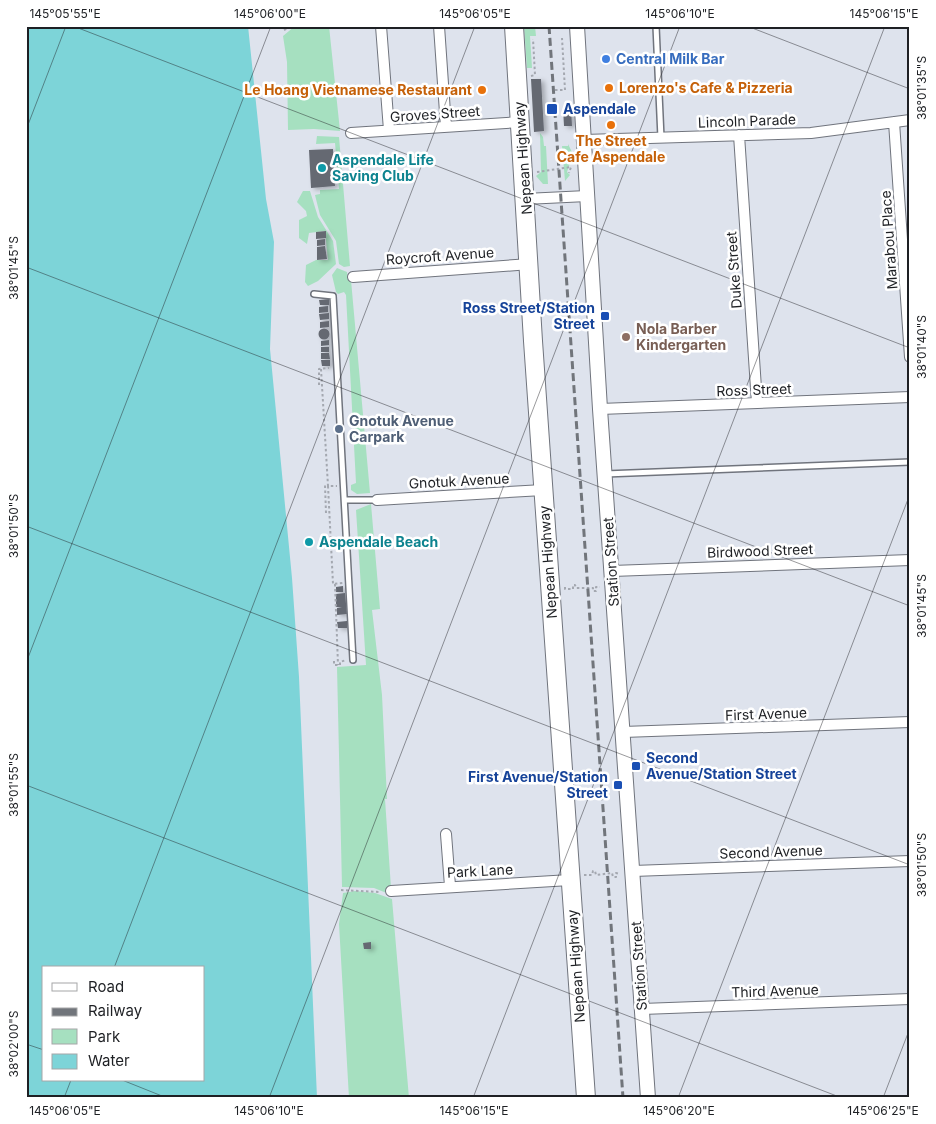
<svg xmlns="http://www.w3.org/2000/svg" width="936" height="1124" font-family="Inter,sans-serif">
<defs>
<filter id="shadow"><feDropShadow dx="3.5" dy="2" stdDeviation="2.5" flood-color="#0004"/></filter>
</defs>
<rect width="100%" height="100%" fill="#dee3ed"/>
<path fill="#a6e0c0" d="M295 26H329L340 131 314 129 288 130 287 62 283 36Z
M524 26H535L536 36H530L532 68H527Z
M540 133 543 137 544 146H546L548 184H543L536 176 541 172Z
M317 136 339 137 350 266 344 267 339 264 336 241 320 215 315 195 320 194V190L339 189 335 143 316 144Z
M568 144 573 154 567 172 570 175 565 181 562 146H568Z
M303 191H310L318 217 333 241 336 264 318 281 308 286 305 282 306 265 316 260H328L325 231 309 233 307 244 299 238V220L307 216 306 211 297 202Z
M337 268 347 272 348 280H351L370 493 357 494 351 490V485L356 483 346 295 344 292 338 294 336 292 332 275Z
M371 504 380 609 372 610 382 695 387 799H385L391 888 389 894 374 888 342 887 337 667 366 665 356 510Z
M355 891 375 893 392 899 409 1098H349L339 924 343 893Z"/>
<path fill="#7dd4d8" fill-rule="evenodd" d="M26 26H248L266 199 274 242 270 349 292 578 299 677 317 1098H26ZM44 968H204V1080H44Z"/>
<path fill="#656972" filter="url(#shadow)" d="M531 79H541L544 131 534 132Z
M563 108H571L572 126H564Z
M333 149 335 186 311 188 309 150Z
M326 231V238L316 239V232Z
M325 239V245L317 246V240Z
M325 246 327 259 317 260V247Z
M329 299V305H320L319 300Z
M328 306V312L319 313V307Z
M329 313V319L320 320 319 314Z
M329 321V327L320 328V322Z
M318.5 334a5.5 5.5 0 1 1 11 0a5.5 5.5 0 1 1-11 0Z
M329 340V345L321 346V341Z
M321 347H329V352H321Z
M321 353H329L330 359H321Z
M321 360H330V366H322Z
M343 586V592H336V587Z
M345 593 347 614 337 615V608L342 607H336V594Z
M347 621V628H338L337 622Z
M371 942V949H364L363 943Z"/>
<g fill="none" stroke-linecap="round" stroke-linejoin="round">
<g stroke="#70747d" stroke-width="8">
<path id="lane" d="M656 26 661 138
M314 294 333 296 353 660
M605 474 910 462
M345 500H377"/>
</g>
<g stroke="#70747d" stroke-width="12">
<path id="street" d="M381 26 389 130
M439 26 446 127
M894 122 910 357
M351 133 520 122
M739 135 757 403
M584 140 811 133 910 120
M525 199 587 196
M353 277 530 264
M600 409 910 397
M377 500 543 490
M612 571 910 560
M623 732 910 722
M446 834 450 886
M633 871 910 861
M391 891 570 880
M642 1009 910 999"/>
</g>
<g stroke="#70747d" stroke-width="16">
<path id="secondary" d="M577 26 600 409 648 1098"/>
</g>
<g stroke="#70747d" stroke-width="20">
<path id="highway" d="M514 26 533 341 586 1098"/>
</g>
<path stroke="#a4a8b0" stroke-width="2" stroke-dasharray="2.5 2.5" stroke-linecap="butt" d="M284 30 292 26
M531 76 535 75 533 39
M555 90H565L562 38
M537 172 571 167 569 173
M321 369 328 486H337
M319 385V369L329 368
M328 486 333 584 343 583
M326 513 325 485H327
M335 584 338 665
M565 587V589H573V585H575L576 588H593V591H596V587H600
M334 661V665H340V662L346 660
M584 875H592L593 871H595L596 875 612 873 613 877H616V873L620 874
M341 890 380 892"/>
<use href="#lane" stroke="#fff" stroke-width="5"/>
<use href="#street" stroke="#fff" stroke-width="10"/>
<use href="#secondary" stroke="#fff" stroke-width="14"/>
<use href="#highway" stroke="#fff" stroke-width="18"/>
<path stroke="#71757b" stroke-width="3" stroke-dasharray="8 4" stroke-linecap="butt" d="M549 26 623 1098"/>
</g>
<path fill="none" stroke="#1e2024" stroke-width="1" stroke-opacity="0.45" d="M73 26 910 348M747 26 910 89M26 130 66 26M26 267 910 606M26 526 910 865M26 663 271 26M26 785 842 1098M114 968 475 26M26 1044 44 1050M122 1080 167 1098M64 1098 71 1080M269 1098 680 26M473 1098 885 26M678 1098 910 494M883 1098 910 1028"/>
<circle fill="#3f7fe0" stroke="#fff" stroke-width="2" cx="606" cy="59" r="5"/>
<g fill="#e8710a" stroke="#fff" stroke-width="2">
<circle cx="609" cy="88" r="5"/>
<circle cx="482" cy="90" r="5"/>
<circle cx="611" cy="125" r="5"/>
</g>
<g fill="#1a4fb4" stroke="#fff" stroke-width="2">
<rect x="546" y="103" width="12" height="12" rx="2.5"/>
<rect x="600" y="311" width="10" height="10" rx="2.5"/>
<rect x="631" y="761" width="10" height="10" rx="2.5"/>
<rect x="613" y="780" width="10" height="10" rx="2.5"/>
</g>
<g fill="#0f9aa8" stroke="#fff" stroke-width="2">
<circle cx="322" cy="168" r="5"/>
<circle cx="309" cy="542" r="5"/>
</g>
<circle fill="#8d6e63" stroke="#fff" stroke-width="2" cx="626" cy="337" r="5"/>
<circle fill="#5c6f8a" stroke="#fff" stroke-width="2" cx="339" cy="429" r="5"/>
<g text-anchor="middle" stroke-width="5" stroke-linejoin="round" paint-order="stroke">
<g font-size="14" font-weight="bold" fill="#366cbe" stroke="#fff" text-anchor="start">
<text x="616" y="64">Central Milk Bar</text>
</g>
<g font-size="14" font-weight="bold" fill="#c56008" stroke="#fff" text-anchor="start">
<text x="619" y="93">Lorenzo's Cafe &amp; Pizzeria</text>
<text x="472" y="95" text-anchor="end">Le Hoang Vietnamese Restaurant</text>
<text x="611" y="146" text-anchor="middle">The Street<tspan x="611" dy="16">Cafe Aspendale</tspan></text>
</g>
<g font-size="14" font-weight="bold" fill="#164399" stroke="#fff" text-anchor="start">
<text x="563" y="114">Aspendale</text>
<text x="595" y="313" text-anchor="end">Ross Street/Station<tspan x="595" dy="16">Street</tspan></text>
<text x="646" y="763">Second<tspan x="646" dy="16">Avenue/Station Street</tspan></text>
<text x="608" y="782" text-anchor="end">First Avenue/Station<tspan x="608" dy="16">Street</tspan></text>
</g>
<g font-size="14" fill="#1e2024" stroke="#fff">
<text transform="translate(435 114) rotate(-4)" y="5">Groves Street</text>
<text transform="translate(747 121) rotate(-2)" y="5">Lincoln Parade</text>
<text transform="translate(523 158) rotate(-94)" y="5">Nepean Highway</text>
<text transform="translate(889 240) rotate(-94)" y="5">Marabou Place</text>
<text transform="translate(440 256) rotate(-4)" y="5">Roycroft Avenue</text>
<text transform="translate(734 270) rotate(-94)" y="5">Duke Street</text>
<text transform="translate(754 390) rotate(-2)" y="5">Ross Street</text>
<text transform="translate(459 481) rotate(-3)" y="5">Gnotuk Avenue</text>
<text transform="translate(760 551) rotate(-2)" y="5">Birdwood Street</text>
<text transform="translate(548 562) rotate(-94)" y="5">Nepean Highway</text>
<text transform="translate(611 562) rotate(-94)" y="5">Station Street</text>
<text transform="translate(766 714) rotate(-2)" y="5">First Avenue</text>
<text transform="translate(771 852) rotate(-2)" y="5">Second Avenue</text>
<text transform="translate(480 871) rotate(-3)" y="5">Park Lane</text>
<text transform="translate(576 966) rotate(-94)" y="5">Nepean Highway</text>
<text transform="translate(639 966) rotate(-94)" y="5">Station Street</text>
<text transform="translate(775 991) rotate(-2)" y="5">Third Avenue</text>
</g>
<g font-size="14" font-weight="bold" fill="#0d838f" stroke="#fff" text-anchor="start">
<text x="332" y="165">Aspendale Life<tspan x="332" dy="16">Saving Club</tspan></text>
<text x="319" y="547">Aspendale Beach</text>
</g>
<g font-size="14" font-weight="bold" fill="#785e54" stroke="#fff" text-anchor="start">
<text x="636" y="334">Nola Barber<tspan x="636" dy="16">Kindergarten</tspan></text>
</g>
<g font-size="14" font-weight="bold" fill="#4e5e75" stroke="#fff" text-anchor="start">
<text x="349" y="426">Gnotuk Avenue<tspan x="349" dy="16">Carpark</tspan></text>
</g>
</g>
<rect width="936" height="1124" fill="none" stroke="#ffffff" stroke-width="55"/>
<rect x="42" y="966" width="162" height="115" fill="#ffffff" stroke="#a5a6a7"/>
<rect x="52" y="983" width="25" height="8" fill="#ffffff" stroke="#a5a6a7"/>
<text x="88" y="992" font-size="15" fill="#1e2024">Road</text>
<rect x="52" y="1008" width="25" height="8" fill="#71757b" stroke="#a5a6a7"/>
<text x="88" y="1016" font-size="15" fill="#1e2024">Railway</text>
<rect x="52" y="1029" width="25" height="15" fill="#a6e0c0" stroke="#a5a6a7"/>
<text x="88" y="1042" font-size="15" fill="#1e2024">Park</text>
<rect x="52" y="1054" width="25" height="15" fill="#7dd4d8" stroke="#a5a6a7"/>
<text x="88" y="1066" font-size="15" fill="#1e2024">Water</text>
<rect x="28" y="28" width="880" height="1068" fill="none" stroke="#1e2024" stroke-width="2"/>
<g font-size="12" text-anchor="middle" fill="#1e2024">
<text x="65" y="18">145°05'55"E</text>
<text x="270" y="18">145°06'00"E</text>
<text x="475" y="18">145°06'05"E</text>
<text x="680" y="18">145°06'10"E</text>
<text x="884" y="18">145°06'15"E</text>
<text transform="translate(922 88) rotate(-90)" y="4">38°01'35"S</text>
<text transform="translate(14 268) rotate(-90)" y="4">38°01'45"S</text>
<text transform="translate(922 347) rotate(-90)" y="4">38°01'40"S</text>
<text transform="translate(14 526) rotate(-90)" y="4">38°01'50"S</text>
<text transform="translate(922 606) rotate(-90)" y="4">38°01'45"S</text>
<text transform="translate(14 785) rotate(-90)" y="4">38°01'55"S</text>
<text transform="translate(922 865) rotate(-90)" y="4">38°01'50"S</text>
<text transform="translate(14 1044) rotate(-90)" y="4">38°02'00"S</text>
<text x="65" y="1115">145°06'05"E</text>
<text x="269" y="1115">145°06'10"E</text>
<text x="474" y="1115">145°06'15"E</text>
<text x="679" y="1115">145°06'20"E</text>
<text x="883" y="1115">145°06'25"E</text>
</g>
</svg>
